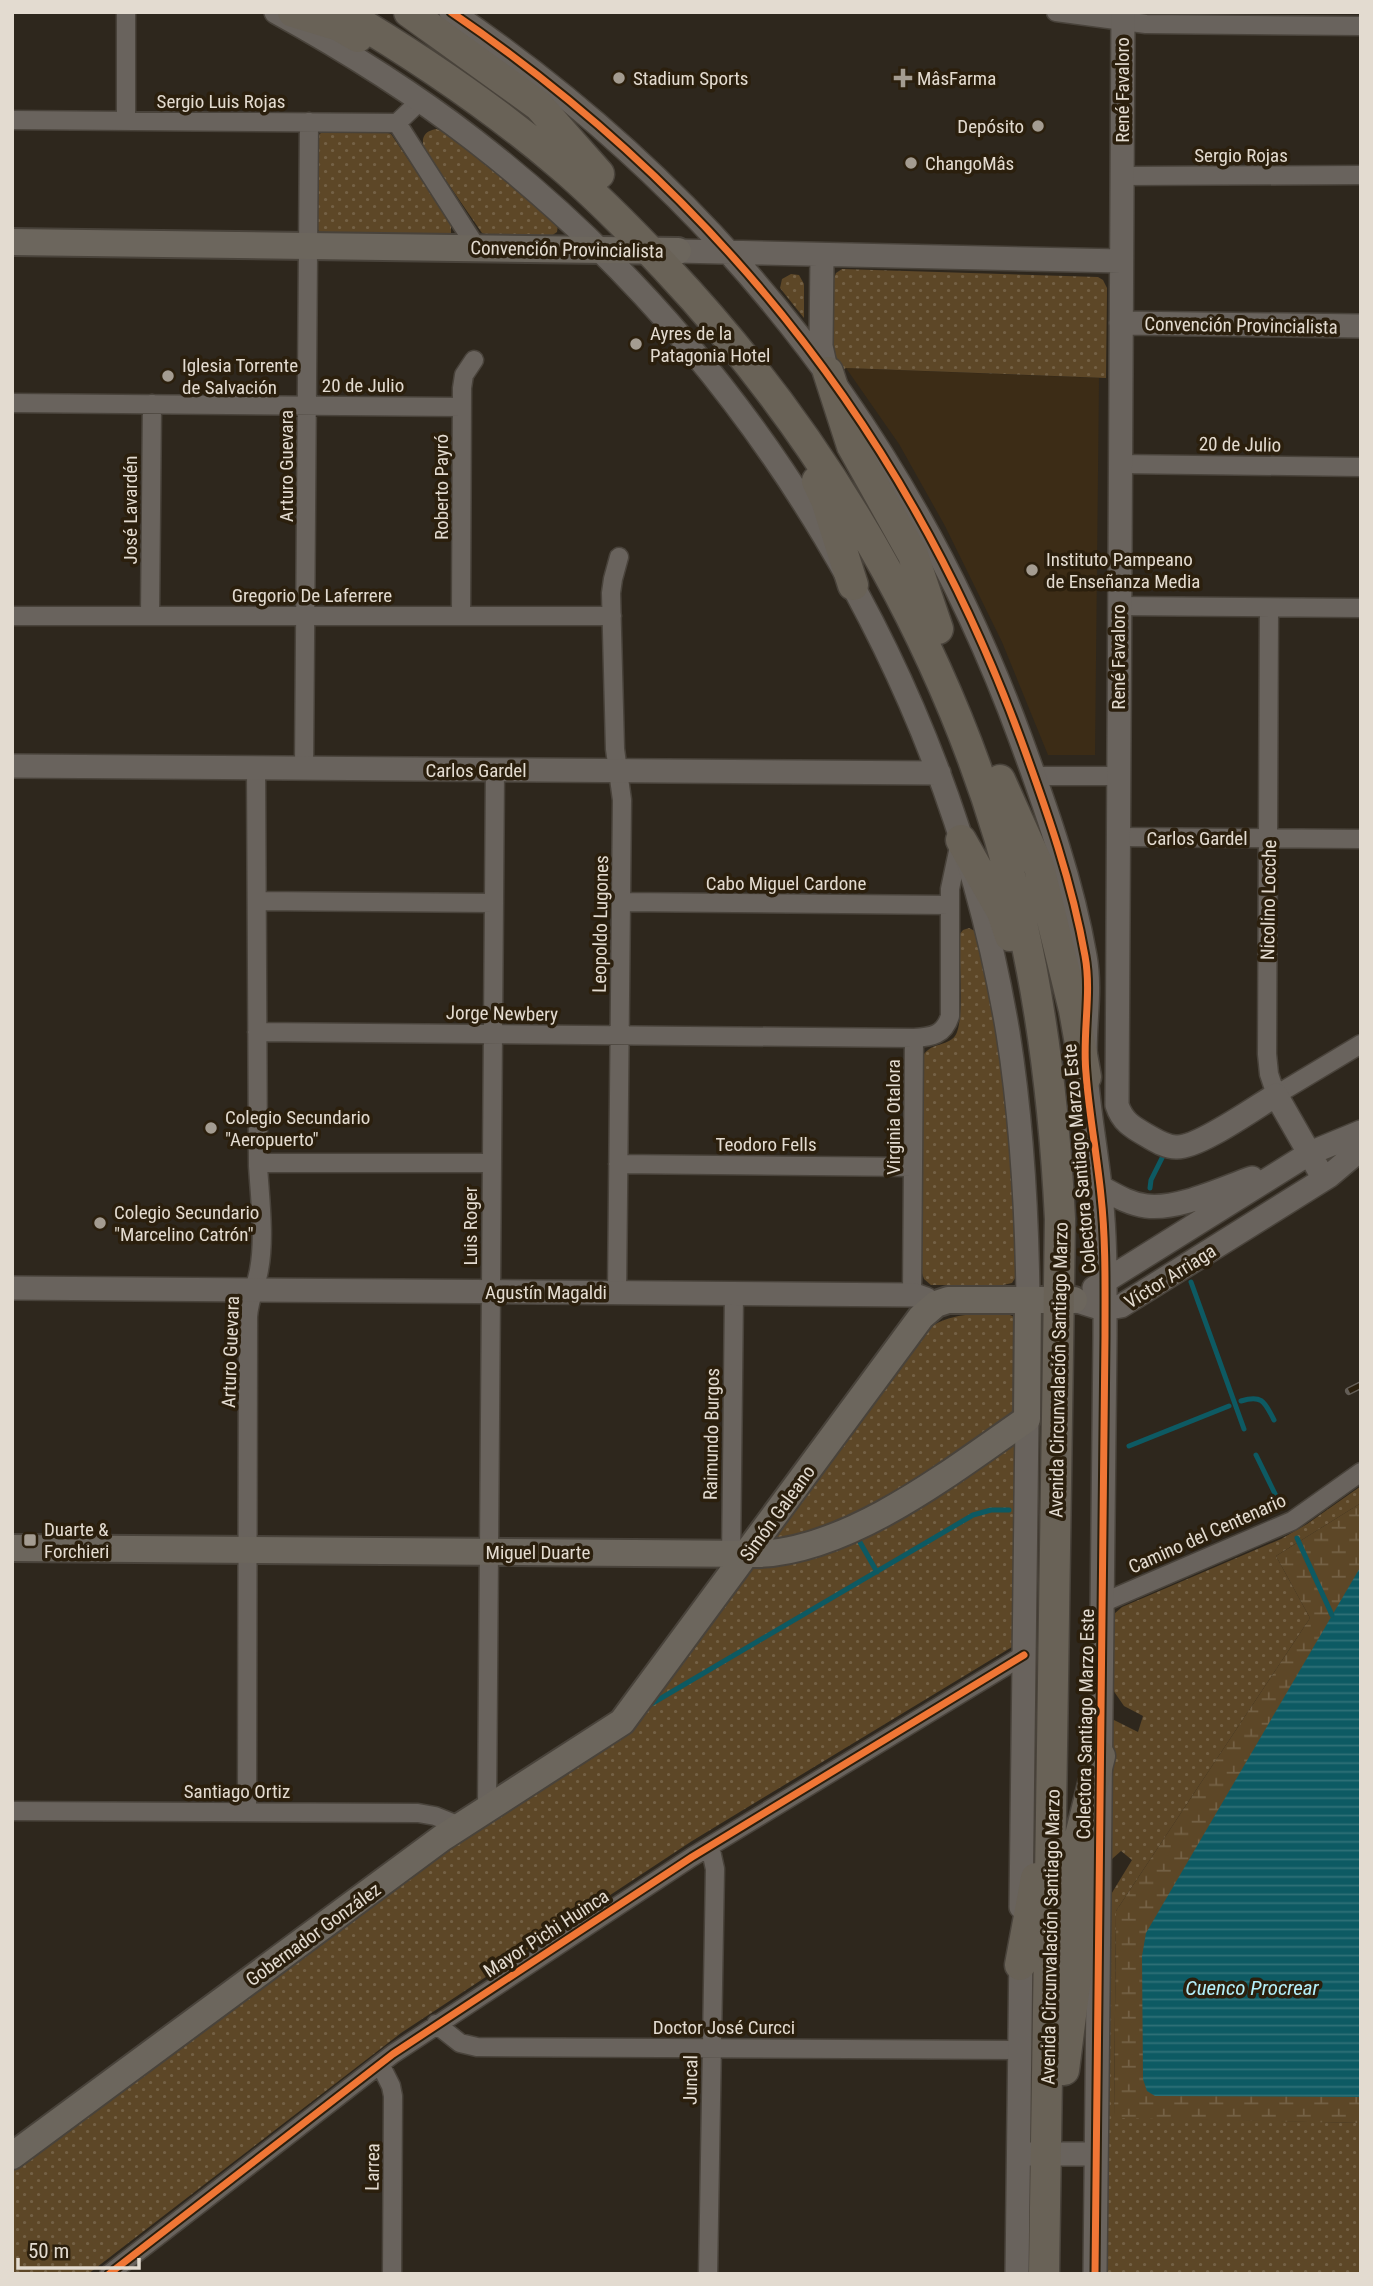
<svg xmlns="http://www.w3.org/2000/svg" width="1373" height="2286" font-family="'Roboto Condensed',sans-serif">
<defs>
<pattern id="grass-dots" width="8" height="8" patternUnits="userSpaceOnUse" patternTransform="scale(1.75)"><rect width="8" height="8" fill="#5d4727"/><path d="M2 2h.1M6 6h.1" fill="none" stroke="#746145" stroke-width="1.8" stroke-linecap="round"/></pattern>
<pattern id="wetland-marsh" width="20" height="14" patternUnits="userSpaceOnUse" patternTransform="scale(1.75)"><rect width="20" height="14" fill="#5d4727"/><path d="M1 5h8M5 5V1M11 12h8M15 12V8" fill="none" stroke="#746145"/></pattern>
<pattern id="water-rules" width="6" height="5" patternUnits="userSpaceOnUse" patternTransform="scale(1.75)"><rect width="6" height="5" fill="#0d5a63"/><path d="M0 2.5h6" fill="none" stroke="#307178"/></pattern>
</defs>
<rect width="100%" height="100%" fill="#2e271d"/>
<path fill="#3c2c16" d="M846 368 1099 378 1095 755H1048L1002 642 945 526 899 444Z"/>
<path fill="url(#grass-dots)" d="M436 129 443 131 460 143 558 225 557 232 551 236H489L482 233 425 150C420 139 424 131 436 129Z
M325 130 382 131 391 134 451 223V233L447 236 320 234 317 227V136Z
M842 269 1098 277 1103 280 1107 288 1106 378 846 368 839 373 833 357V281L836 273Z
M791 274 799 275 804 284V318L780 288 782 279Z
M969 928 975 931 994 1008 1010 1118 1017 1275 1012 1283 1003 1285H931L924 1279 921 1270 923 1056C931 1042 946 1047 955 1036 965 1023 959 955 959 935L963 930Z
M1006 1313 1014 1317 1018 1323 1016 1413 936 1473 835 1526 774 1544 772 1535 925 1331C949 1312 977 1314 1006 1313Z
M1015 1441 1014 1645 1012 1647 692 1841 401 2033 88 2274H12V2170L442 1852 605 1747 747 1569Z
M1361 1486V1503L1276 1556 1310 1618 1116 1911 1114 2117 1361 2123V2274H1106L1110 1896 1132 1860 1121 1851 1112 1859 1110 1858 1112 1722 1114 1720 1138 1732 1143 1716 1124 1706 1113 1690 1114 1614 1122 1607 1281 1539 1307 1524Z"/>
<path fill="url(#wetland-marsh)" d="M1361 1503V2123L1114 2118 1116 1911 1310 1618 1276 1556Z"/>
<path fill="url(#water-rules)" d="M1361 1566V2097L1155 2096 1147 2091 1143 2079 1142 1956 1146 1933Z"/>
<g fill="none" stroke-linecap="round" stroke-linejoin="round">
<path stroke="#0d5a63" stroke-width="5" d="M1150 1188 1151 1180 1165 1152
M1191 1282 1244 1429
M1241 1401C1263 1394 1265 1403 1274 1420
M1129 1446 1229 1406
M1256 1455 1281 1506
M857 1537 877 1572
M1297 1538 1332 1615
M646 1707 973 1515 991 1510H1009"/>
<g stroke="#49433b" stroke-width="21">
<path id="minor" d="M1056 12 1146 24 1361 26
M12 120 397 123 420 101
M126 121V12
M397 123 477 248
M1121 176 1361 175
M12 403 462 407
M1120 464 1361 467
M1119 606 1361 608
M1269 608 1267 1054 1269 1074 1276 1095 1361 1044
M12 616H612
M150 616 152 404
M461 616 462 388 464 375 474 360
M304 769 309 122
M1035 776H1118
M1117 837 1361 839
M257 901 494 903
M621 902 950 905
M257 1032 914 1038C932 1037 944 1035 950 1016V889L960 842
M258 1163H492
M618 1164 913 1167
M617 1293 622 800 615 749 611 593 613 579 619 557
M912 1295 914 1038
M731 1562 734 1293
M1102 1603 1292 1521 1361 1472
M487 1809 495 770
M12 1811 418 1813 435 1816 460 1826
M247 1812 248 1317C249 1299 256 1287 259 1270 265 1238 260 1199 258 1166L256 768
M436 2024 460 2043 477 2047 1019 2050
M380 2064 391 2086 393 2096 392 2274
M109 2274 393 2054 692 1857 1024 1655
M708 2274 715 1869 710 1846"/>
</g>
<g stroke="#49433b" stroke-width="26">
<path id="tertiary" d="M276 12C345 50 412 92 474 140 756 359 949 681 1008 1033 1022 1122 1027 1211 1028 1300
M451 12C718 194 910 437 1021 740 1047 811 1072 882 1085 956 1092 994 1082 1034 1086 1073 1089 1114 1097 1155 1101 1196 1106 1242 1105 1289 1105 1336L1095 2274
M1123 12 1117 1105C1122 1121 1132 1127 1146 1135 1155 1140 1165 1147 1176 1147 1197 1149 1256 1107 1276 1095L1324 1179
M678 251 1121 261
M822 255 821 346 826 369
M1121 323 1361 326
M12 766 939 773
M1100 1187C1115 1195 1129 1204 1146 1206 1178 1210 1221 1189 1252 1178
M12 1288 915 1295 926 1299 932 1306
M1094 1288 1310 1153 1361 1132
M1074 1300 1103 1309 1121 1306 1329 1176 1361 1149
M1021 1907 1027 1419
M1029 2154H1096
M1017 2274 1021 1948"/>
</g>
<g stroke="#49433b" stroke-width="30">
<path id="secondary" d="M12 242 678 251
M12 1548 759 1554C852 1550 953 1470 1027 1419L1028 1300
M12 2156 442 1838 622 1722 921 1317 936 1304 948 1300H1074"/>
</g>
<g stroke="#49433b" stroke-width="33">
<path id="trunk" d="M293 12 339 26 358 37
M342 12C418 57 492 107 559 164 597 196 631 231 665 267 837 449 964 675 1021 919 1044 1018 1055 1118 1060 1219L1044 2274
M409 12 539 106 599 174
M828 372 852 446 913 555 938 629
M817 481 826 500 853 585
M1000 780 1039 867 1074 1010 1086 1077
M961 840 1002 912 1010 936
M1020 1965 1036 1878
M1064 2070 1076 1977 1080 1836 1100 1756"/>
</g>
<use href="#minor" stroke="#69635d" stroke-width="18"/>
<use href="#tertiary" stroke="#69635d" stroke-width="23"/>
<use href="#secondary" stroke="#6c665d" stroke-width="26"/>
<use href="#trunk" stroke="#696257" stroke-width="30"/>
<g stroke="#645e57" stroke-width="8">
<path id="rail" d="M1349 1391 1361 1385"/>
</g>
<use href="#rail" stroke="#2b1f0d" stroke-width="5" stroke-dasharray="16" stroke-linecap="butt"/>
<g stroke="#2b1f0d" stroke-width="11">
<path id="cycleway" d="M451 12C718 194 910 437 1021 740 1047 811 1072 882 1085 956 1092 994 1082 1034 1086 1073 1089 1114 1097 1155 1101 1196 1106 1242 1105 1289 1105 1336L1095 2274
M109 2274 393 2054 692 1857 1024 1655"/>
</g>
<use href="#cycleway" stroke="#f07635" stroke-width="7"/>
</g>
<g fill="#a49c91" stroke="#2b1f0d" stroke-width="2.5">
<circle cx="619" cy="78" r="7"/>
<path d="M899.5 67.5h7v7h7v7h-7v7h-7v-7h-7v-7h7z"/>
<circle cx="1038" cy="126" r="7"/>
<circle cx="911" cy="163" r="7"/>
<circle cx="636" cy="344" r="7"/>
<circle cx="168" cy="376" r="7"/>
<circle cx="1032" cy="570" r="7"/>
<circle cx="211" cy="1128" r="7"/>
<circle cx="100" cy="1223" r="7"/>
<rect x="23" y="1533" width="14" height="14" rx="3.5"/>
</g>
<g text-anchor="middle" stroke-width="7" stroke-linejoin="round" paint-order="stroke">
<g font-size="19" fill="#e3dbd0" stroke="#2b1f0d" text-anchor="start">
<text x="633" y="85">Stadium Sports</text>
<text x="917" y="85">MâsFarma</text>
<text x="1024" y="133" text-anchor="end">Depósito</text>
<text x="925" y="170">ChangoMâs</text>
<text x="650" y="340">Ayres de la<tspan x="650" dy="22">Patagonia Hotel</tspan></text>
<text x="182" y="372">Iglesia Torrente<tspan x="182" dy="22">de Salvación</tspan></text>
<text x="1046" y="566">Instituto Pampeano<tspan x="1046" dy="22">de Enseñanza Media</tspan></text>
<text x="225" y="1124">Colegio Secundario<tspan x="225" dy="22">"Aeropuerto"</tspan></text>
<text x="114" y="1219">Colegio Secundario<tspan x="114" dy="22">"Marcelino Catrón"</tspan></text>
<text x="44" y="1536">Duarte &amp;<tspan x="44" dy="22">Forchieri</tspan></text>
</g>
<g font-size="19" fill="#e3dbd0" stroke="#2b1f0d">
<text transform="translate(1122 90) rotate(-90)" y="7">René Favaloro</text>
<text x="221" y="108">Sergio Luis Rojas</text>
<text x="1241" y="162">Sergio Rojas</text>
<text transform="translate(567 249) rotate(1)" y="7">Convención Provincialista</text>
<text transform="translate(1241 325) rotate(1)" y="7">Convención Provincialista</text>
<text x="363" y="392">20 de Julio</text>
<text transform="translate(1240 444) rotate(1)" y="7">20 de Julio</text>
<text transform="translate(286 466) rotate(-90)" y="7">Arturo Guevara</text>
<text transform="translate(441 487) rotate(-90)" y="7">Roberto Payró</text>
<text transform="translate(130 510) rotate(-90)" y="7">José Lavardén</text>
<text x="312" y="602">Gregorio De Laferrere</text>
<text transform="translate(1118 657) rotate(-90)" y="7">René Favaloro</text>
<text x="476" y="777">Carlos Gardel</text>
<text x="1197" y="845">Carlos Gardel</text>
<text x="786" y="890">Cabo Miguel Cardone</text>
<text transform="translate(1268 900) rotate(-89)" y="7">Nicolino Locche</text>
<text transform="translate(600 924) rotate(-89)" y="7">Leopoldo Lugones</text>
<text transform="translate(502 1013) rotate(1)" y="7">Jorge Newbery</text>
<text transform="translate(893 1117) rotate(-90)" y="7">Virginia Otalora</text>
<text x="766" y="1151">Teodoro Fells</text>
<text transform="translate(1079 1159) rotate(-95)" y="7">Colectora Santiago Marzo Este</text>
<text transform="translate(470 1226) rotate(-90)" y="7">Luis Roger</text>
<text transform="translate(1170 1276) rotate(-32)" y="7">Víctor Arriaga</text>
<text x="546" y="1299">Agustín Magaldi</text>
<text transform="translate(230 1352) rotate(-88)" y="7">Arturo Guevara</text>
<text transform="translate(1058 1370) rotate(-89)" y="7">Avenida Circunvalación Santiago Marzo</text>
<text transform="translate(711 1434) rotate(-89)" y="7">Raimundo Burgos</text>
<text transform="translate(777 1513) rotate(-54)" y="7">Simón Galeano</text>
<text transform="translate(1207 1533) rotate(-24)" y="7">Camino del Centenario</text>
<text x="538" y="1559">Miguel Duarte</text>
<text transform="translate(1085 1724) rotate(-89)" y="7">Colectora Santiago Marzo Este</text>
<text x="237" y="1798">Santiago Ortiz</text>
<text transform="translate(546 1933) rotate(-33)" y="7">Mayor Pichi Huinca</text>
<text transform="translate(313 1934) rotate(-36)" y="7">Gobernador González</text>
<text transform="translate(1050 1937) rotate(-89)" y="7">Avenida Circunvalación Santiago Marzo</text>
<text x="724" y="2034">Doctor José Curcci</text>
<text transform="translate(690 2080) rotate(-89)" y="7">Juncal</text>
<text transform="translate(372 2167) rotate(-89)" y="7">Larrea</text>
</g>
<g font-size="21" font-style="italic" fill="#b4f0fb" stroke="#2b1f0d">
<text x="1252" y="1995">Cuenco Procrear</text>
</g>
</g>
<rect width="1373" height="2286" fill="none" stroke="#e3dbd0" stroke-width="28"/>
<path d="M18 2258v10h121v-10" fill="none" stroke="#e3dbd0" stroke-width="3.5"/>
<text x="28" y="2258" font-size="21" fill="#e3dbd0" stroke="#2b1f0d" stroke-width="5" paint-order="stroke">50 m</text>
</svg>
